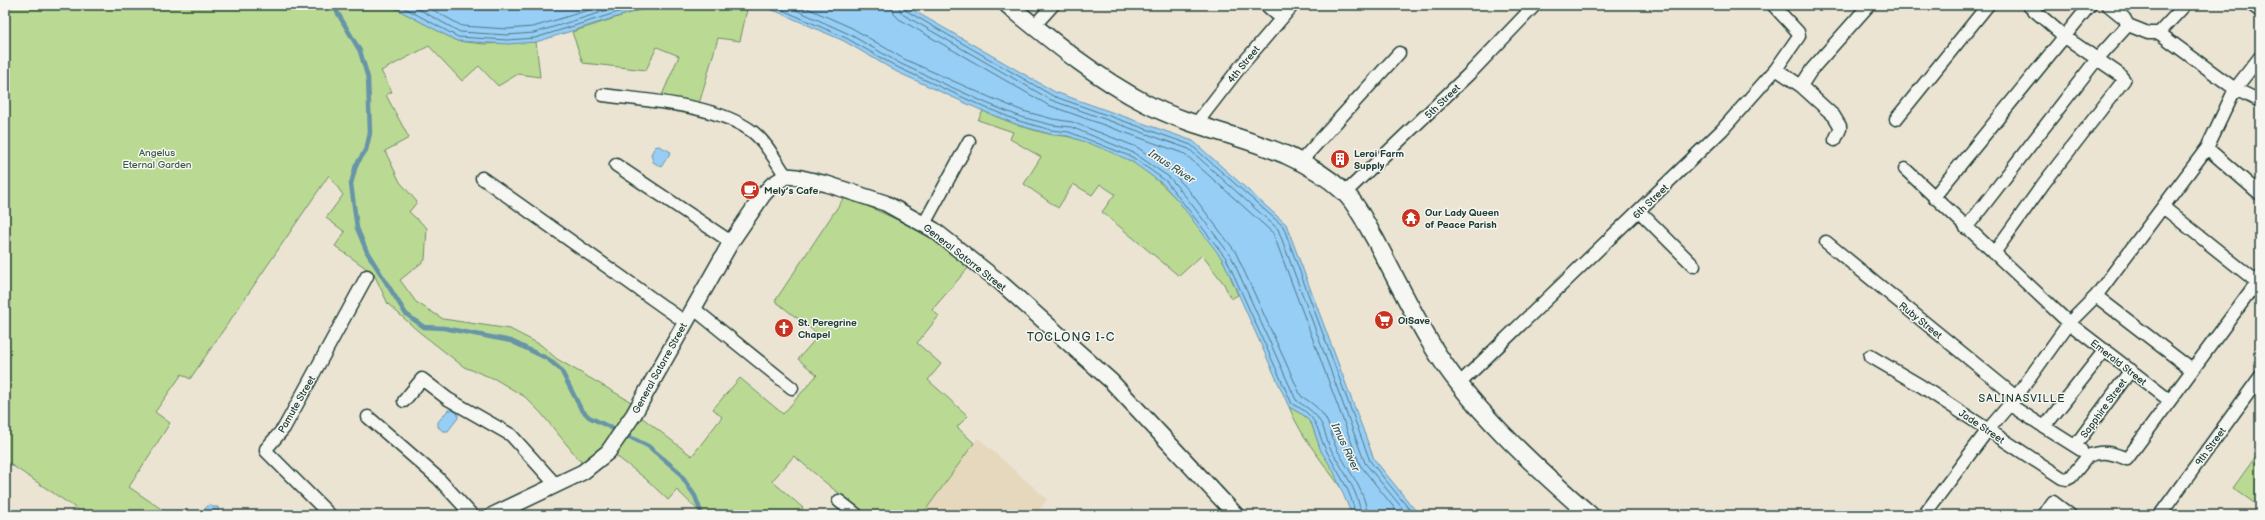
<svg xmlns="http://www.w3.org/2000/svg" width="2265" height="520" font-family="'Balsamiq Sans',sans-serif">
<rect width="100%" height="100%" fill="#ece4d3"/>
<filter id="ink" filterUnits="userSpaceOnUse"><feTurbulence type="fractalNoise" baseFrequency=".025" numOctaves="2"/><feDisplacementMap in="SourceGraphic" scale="8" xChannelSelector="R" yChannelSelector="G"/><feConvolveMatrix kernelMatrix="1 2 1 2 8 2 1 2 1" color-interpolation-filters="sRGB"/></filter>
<g filter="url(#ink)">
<path fill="#e5d8bd" d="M978 438 1047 499 1036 515H922Z"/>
<path fill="#bada93" stroke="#6c8c64" d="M5 5H389L457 41 484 44 536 42 540 77 518 74 498 86 479 66 462 81 429 46 381 71 392 92 386 95 409 138 385 151 400 182 417 202 409 212 427 228 425 260 400 280 416 302 443 319 510 329 541 345 557 359 633 403 600 451 581 462 541 413 525 397 495 379 464 367 418 331 388 304 374 274 335 246 345 232 326 218 343 195 329 175 190 379 182 374 155 412 170 423 129 487 170 515H86L7 462 5 464Z
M655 5H748L740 41 718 38 699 104 662 95 679 56 657 47 646 70 583 63 572 32Z
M983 111C1004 120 1026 129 1049 134 1056 136 1063 135 1070 137 1090 143 1113 151 1132 162 1166 182 1202 225 1222 259 1229 270 1233 284 1238 295L1231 299 1224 284 1202 255 1179 276 1102 212 1115 194 1100 184 1092 195 1073 184 1058 208 1024 184 1041 157 1010 139 1013 132 978 120Z
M845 196 922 231 969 267 932 310 939 316 917 343 941 364 928 380 968 416 957 427 974 443 922 515H868L832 488 794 456 772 481 803 508 797 515H703L677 490 668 500 646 479 615 455 640 416 692 456 722 417 713 409 740 378 783 414 817 375 798 359 819 335 775 301Z
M1289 407 1305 416 1312 425 1321 451 1333 469 1343 491C1324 463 1302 439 1289 407Z
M2256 456 2260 459V507L2233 488Z"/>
<path fill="#97cef6" stroke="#6794a8" d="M389 5H655L536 42 508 44 457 41Z
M757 5H904L1055 92 1193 141 1286 224 1374 459 1419 515H1352L1333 470 1321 451 1312 425 1305 416 1289 407 1223 260 1179 202 1163 184 1149 174 1131 161 1099 147 1068 136 1050 134 1018 125 983 111 897 72 844 41 778 12Z
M659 146 671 152 661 167 653 162 651 154 655 147Z
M448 410H453L458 414V418L448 431H443L438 427V422Z
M210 504 213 507H218L219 515H198Z"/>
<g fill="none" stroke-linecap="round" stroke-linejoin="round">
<path stroke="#4f7782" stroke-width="1" d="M399 5 458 37 507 40 535 38 641 5
M411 5 460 32 507 35 534 33 625 5
M424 5 462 26 507 29 533 27 605 5
M771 5 846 38 899 68 984 107 1019 121 1051 130 1069 132 1132 157 1166 181 1226 258 1292 404C1297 407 1304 409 1308 414 1319 424 1319 437 1326 450 1336 470 1353 492 1355 515
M785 5 849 34 901 64 986 103 1021 117 1052 125 1071 127 1134 153 1169 177 1186 197 1231 256 1296 400C1305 407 1313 410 1319 420 1325 428 1326 439 1330 448 1341 468 1359 491 1361 515
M800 5 852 28 904 59 989 97 1023 111 1053 119 1072 122 1137 147 1172 172 1191 193 1235 251 1301 396C1310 402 1317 406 1324 416 1330 425 1331 435 1335 445 1345 467 1366 489 1367 515
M892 5 894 14 899 19 1048 105 1185 154 1273 233 1360 465 1400 515
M898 5 902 14 1051 100 1189 149 1278 229 1365 463 1408 515
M903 5 905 10 1053 96 1191 145 1283 226 1370 461 1414 515"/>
<path stroke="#6794a8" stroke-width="4.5" d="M333 5 360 51 368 78 370 133 366 150 356 165 351 184 357 228 367 252 406 314 424 327 444 328 511 341 548 359 561 370 581 409 589 417 648 446 678 471 695 496 702 515"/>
<g stroke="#1f3d34" stroke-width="15">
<path id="minor" d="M1266 5 1281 18
M2108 5 2124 18 2128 25 2148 33H2159L2185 5
M2252 5 2260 11
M1034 26 1053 5
M2159 33 2235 89 2260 101
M1776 69 1801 86 1812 69 1869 5
M1801 86 1834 116 1840 126V129L1835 140
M603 95C648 101 716 104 753 132 767 143 776 162 786 176
M1896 119 1988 5
M1196 124 1240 67 1293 5
M2207 148 2260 194
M1301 161 1399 53
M616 165 731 242
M1905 169 2069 323 2169 400
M482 178 685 322
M1345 193 1472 71 1535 5
M1934 197 2090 5
M2163 207 2257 282
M1639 211 1694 266
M924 224 969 141
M1966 228 2097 59 2128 25
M1826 242 2016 397
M1994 253 2044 183 2124 80 2119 74 2065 37 2028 5
M2096 296 2192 370
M693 308 792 388
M1870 356 1921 386 2062 478 2067 479 2071 477 2088 456
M1459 384 1722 130 1776 69 1799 36 1798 32 1773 5
M404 401 422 379 448 399 511 435 556 485
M2010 405 2081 450
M368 417 438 478 472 515
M2045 426 2105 350
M2075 446 2131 370
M2088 456C2102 450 2113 453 2127 459L2260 278
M839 501 857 515
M330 515 266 451V449L284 428 367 276
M1924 515 1987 431 2016 397 2069 323 2096 296 2207 148 2235 89 2260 57
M2044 515 2053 502 2070 515
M2160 515 2260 377"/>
</g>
<g stroke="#1f3d34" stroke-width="18">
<path id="tertiary" d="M493 515 583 472 608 452 634 414 731 242 763 195 772 185 786 176 797 177 827 184 885 203 934 230 1001 283 1111 381 1236 515"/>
</g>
<g stroke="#1f3d34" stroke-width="20">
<path id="secondary" d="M1008 5C1051 40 1095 77 1145 103 1209 137 1289 140 1344 192 1357 204 1366 224 1375 239 1393 273 1410 308 1430 342 1467 405 1535 467 1590 515"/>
</g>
<use href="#minor" stroke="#f6f6f2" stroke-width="12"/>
<use href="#tertiary" stroke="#f6f6f2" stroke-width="15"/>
<use href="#secondary" stroke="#f6f6f2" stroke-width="17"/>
</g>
</g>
<defs>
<g id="building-disc" transform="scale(1)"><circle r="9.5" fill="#c8321e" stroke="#f6f6f2"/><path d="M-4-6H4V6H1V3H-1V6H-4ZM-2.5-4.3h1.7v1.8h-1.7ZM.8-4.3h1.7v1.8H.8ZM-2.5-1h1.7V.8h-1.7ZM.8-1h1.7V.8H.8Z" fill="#fff"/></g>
<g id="cafe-disc" transform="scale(1)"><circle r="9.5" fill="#c8321e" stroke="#f6f6f2"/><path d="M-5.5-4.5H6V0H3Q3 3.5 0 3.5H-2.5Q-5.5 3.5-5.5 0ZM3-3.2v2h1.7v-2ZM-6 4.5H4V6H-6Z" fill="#fff"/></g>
<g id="temple-disc" transform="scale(1)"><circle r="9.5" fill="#c8321e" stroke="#f6f6f2"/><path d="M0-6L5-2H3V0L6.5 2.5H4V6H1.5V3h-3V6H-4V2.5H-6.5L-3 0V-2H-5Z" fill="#fff"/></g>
<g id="supermarket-disc" transform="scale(1)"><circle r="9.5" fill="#c8321e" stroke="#f6f6f2"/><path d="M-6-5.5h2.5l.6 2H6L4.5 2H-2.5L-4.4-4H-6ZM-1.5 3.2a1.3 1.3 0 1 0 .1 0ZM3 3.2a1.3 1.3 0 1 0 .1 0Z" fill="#fff"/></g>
<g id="church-disc" transform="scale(1)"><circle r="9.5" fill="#c8321e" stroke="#f6f6f2"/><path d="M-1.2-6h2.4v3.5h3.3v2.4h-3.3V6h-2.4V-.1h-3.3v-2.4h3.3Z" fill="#fff"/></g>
</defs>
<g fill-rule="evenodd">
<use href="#building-disc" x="1340" y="159"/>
<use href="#cafe-disc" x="750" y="190"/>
<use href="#temple-disc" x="1411" y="218"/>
<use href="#supermarket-disc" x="1384" y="320"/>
<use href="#church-disc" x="784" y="328"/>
</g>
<g text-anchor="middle" stroke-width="3" stroke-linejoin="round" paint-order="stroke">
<g font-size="10" fill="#1f3d34" stroke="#f6f6f2">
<text transform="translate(1243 64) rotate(-51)" y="4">4th Street</text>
<text transform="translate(1442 101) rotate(-44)" y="4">5th Street</text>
<text transform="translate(1650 201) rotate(-44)" y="4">6th Street</text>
<text transform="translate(965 257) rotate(38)" y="4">General Satorre Street</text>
<text transform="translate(1921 320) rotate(39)" y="4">Ruby Street</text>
<text transform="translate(2119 362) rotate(38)" y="4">Emerald Street</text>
<text transform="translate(659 368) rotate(-61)" y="4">General Satorre Street</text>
<text transform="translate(296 404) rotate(-60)" y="4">Pamute Street</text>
<text transform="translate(2103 408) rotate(-54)" y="4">Sapphire Street</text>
<text transform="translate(1982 426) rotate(34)" y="4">Jade Street</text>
<text transform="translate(2210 446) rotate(-54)" y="4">9th Street</text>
</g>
<g font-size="10" fill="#3e5c47" stroke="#f6f6f2">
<text x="157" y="156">Angelus<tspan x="157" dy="12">Eternal Garden</tspan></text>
</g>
<g font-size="10" font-weight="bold" fill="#1f3d34" stroke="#f6f6f2" text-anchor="start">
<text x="1354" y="157">Leroi Farm<tspan x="1354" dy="12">Supply</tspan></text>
<text x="764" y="194">Mely’s Cafe</text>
<text x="1425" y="216">Our Lady Queen<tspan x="1425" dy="12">of Peace Parish</tspan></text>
<text x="1398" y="324">O!Save</text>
<text x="798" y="326">St. Peregrine<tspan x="798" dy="12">Chapel</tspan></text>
</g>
<g font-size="11" font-style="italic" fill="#375a5b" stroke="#f6f6f2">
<text transform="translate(1172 166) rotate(33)" y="4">Imus River</text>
<text transform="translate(1346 447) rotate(65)" y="4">Imus River</text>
</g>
<g font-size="11" letter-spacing="1" fill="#1f3d34" stroke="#f6f6f2">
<text x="2022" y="402">SALINASVILLE</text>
</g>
<g font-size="12" letter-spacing="1" fill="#1f3d34" stroke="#f6f6f2">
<text x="1071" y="341">TOCLONG I-C</text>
</g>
</g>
<rect width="2265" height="520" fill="none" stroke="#f6f6f2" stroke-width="20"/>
<rect x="10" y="10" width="2245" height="500" fill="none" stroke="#1f3d34" stroke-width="1.5" filter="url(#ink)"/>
</svg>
